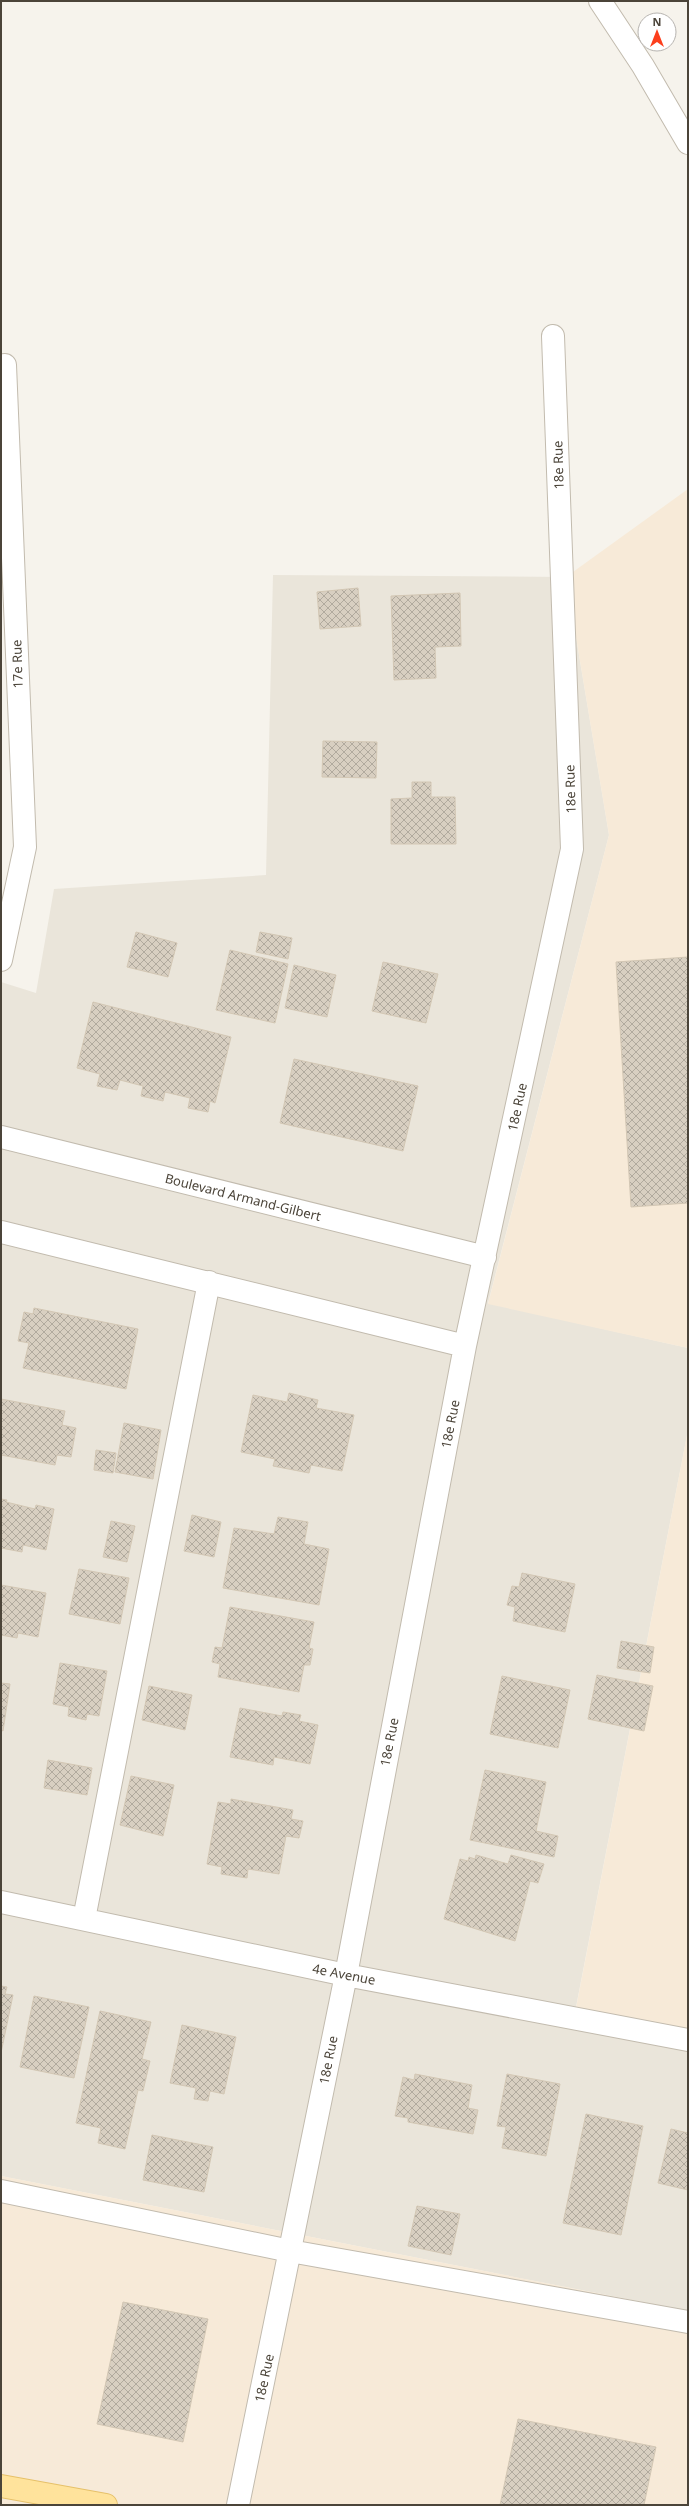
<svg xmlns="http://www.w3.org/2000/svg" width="689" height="2506" font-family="'Noto Sans',sans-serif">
<defs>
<pattern id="building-cross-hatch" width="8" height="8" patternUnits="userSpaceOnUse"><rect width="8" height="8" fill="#d8cfc1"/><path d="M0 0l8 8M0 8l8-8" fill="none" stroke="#b1aa9e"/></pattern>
</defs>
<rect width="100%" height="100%" fill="#f6f3ec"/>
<path fill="#eae5da" d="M273 575 566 577 609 835 488 1303 688 1348V1430L575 2012 688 2033V2311L1 2176V982L36 993 54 889 266 875Z"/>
<path fill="#f7ead8" d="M688 489V1348L488 1304 609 835 566 577Z
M688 1430V2033L575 2013Z
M1 2176 688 2311V2505H1Z"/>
<path fill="url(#building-cross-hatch)" stroke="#d3c7b4" d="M358 588 361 626 320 629 317 592Z
M460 593 461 646 435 647 436 678 394 680 391 596Z
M323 741 377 742 376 778 322 777Z
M412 782H431V797H455L456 844H391V799L412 798Z
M136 932 177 943 168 977 127 967Z
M260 932 292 938 288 959 256 952Z
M230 950 288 964 275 1023 216 1010Z
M688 957V1203L631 1207 616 962Z
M383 962 438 974 426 1023 372 1011Z
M294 965 336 975 327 1017 285 1008Z
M93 1002 231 1037 215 1103 210 1101 208 1112 188 1108 190 1098 165 1092 163 1101 141 1096 143 1086 120 1080 117 1090 97 1086 100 1074 77 1068Z
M294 1059 418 1086 403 1151 280 1123Z
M34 1308 138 1329 126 1389 23 1368 29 1343 18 1341 24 1312 33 1314Z
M289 1393 318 1400 316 1408 354 1415 342 1471 311 1465 309 1473 273 1466 275 1459 241 1452 253 1395 287 1402Z
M1 1399 65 1411 62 1425 76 1428 71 1457 57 1455 55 1465 1 1455Z
M124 1423 161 1430 153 1479 115 1472Z
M96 1450 116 1453 113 1473 94 1470Z
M1 1499 7 1500 6 1502 35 1509 36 1505 54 1509 46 1550 23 1545 22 1552 1 1548Z
M192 1515 221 1522 214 1557 184 1551Z
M278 1517 308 1522 304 1544 329 1549 319 1605 223 1588 234 1528 274 1534Z
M111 1521 135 1526 127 1562 103 1557Z
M79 1569 129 1578 120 1624 69 1614Z
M522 1573 575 1584 565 1632 513 1621 515 1607 507 1605 512 1586 519 1587Z
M1 1585 46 1593 38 1637 18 1633 17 1638 1 1635Z
M230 1607 314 1622 309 1648 313 1649 310 1665H304L299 1692 218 1677 220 1664 212 1662 215 1647 222 1648Z
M621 1641 654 1647 650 1673 617 1668Z
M60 1663 107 1671 99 1716 87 1714 86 1720 68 1716 69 1707 53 1704Z
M597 1675 653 1686 644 1731 588 1719Z
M502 1676 570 1690 558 1748 490 1734Z
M1 1683 10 1684 3 1731 1 1730Z
M149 1686 192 1695 185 1730 142 1720Z
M240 1708 282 1716 283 1712 301 1715 299 1721 318 1725 310 1764 274 1757 273 1765 230 1757Z
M48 1760 92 1768 87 1795 44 1788Z
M485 1770 546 1782 536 1831 558 1836 554 1857 470 1840Z
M131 1776 174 1785 163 1836 120 1825Z
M231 1799 293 1810 291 1819 303 1821 299 1838 286 1836 279 1874 248 1869 247 1878 221 1874 222 1867 207 1864 218 1802 231 1804Z
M476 1855 508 1864 511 1855 544 1864 538 1883 530 1881 515 1941 444 1919 460 1859 468 1861 469 1857 475 1859Z
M1 1986 7 1987 5 1994 13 1995 1 2053Z
M34 1996 89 2007 74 2078 20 2067Z
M100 2011 151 2022 142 2059 150 2061 143 2091 138 2090 125 2149 98 2143 101 2128 76 2123Z
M182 2025 236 2037 224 2094 210 2091 208 2101 194 2099 196 2088 170 2083Z
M415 2074 472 2085 468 2108 478 2110 473 2134 408 2122V2118L395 2116 403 2077 414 2080Z
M507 2074 560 2084 546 2156 502 2148 506 2127 497 2126Z
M586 2114 643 2126 621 2235 563 2223Z
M671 2129 688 2133V2190L658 2183Z
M152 2135 213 2147 204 2192 143 2180Z
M417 2206 460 2214 451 2255 408 2246Z
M123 2302 208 2319 183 2442 97 2424Z
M518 2419 656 2447 644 2505H500Z"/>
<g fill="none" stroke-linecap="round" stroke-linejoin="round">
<g stroke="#c2bbae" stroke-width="24">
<path id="minor" d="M600 1 643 66 688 143
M1 960 25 847 5 365
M1 1137 485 1257
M1 1232 465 1346
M1 1902 346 1975 688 2040
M84 1919 209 1282
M1 2191 290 2251 688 2322
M238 2505 346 1975 465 1346 572 849 553 336"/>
</g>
<g stroke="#e6c16a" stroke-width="24">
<path id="major" d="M1 2486 106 2505"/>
</g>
<use href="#minor" stroke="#fff" stroke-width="22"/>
<use href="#major" stroke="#ffe39c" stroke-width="22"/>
</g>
<g text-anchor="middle" stroke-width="3.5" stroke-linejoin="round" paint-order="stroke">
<g font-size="13" fill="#4b4439" stroke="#fff">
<text transform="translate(558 465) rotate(-92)" y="5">18e Rue</text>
<text transform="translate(17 664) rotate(-92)" y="5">17e Rue</text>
<text transform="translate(570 789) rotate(-92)" y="5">18e Rue</text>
<text transform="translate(517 1107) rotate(-78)" y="5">18e Rue</text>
<text transform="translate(243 1197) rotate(14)" y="5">Boulevard Armand-Gilbert</text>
<text transform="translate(450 1424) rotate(-79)" y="5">18e Rue</text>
<text transform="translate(389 1742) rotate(-79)" y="5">18e Rue</text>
<text transform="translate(344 1974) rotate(11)" y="5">4e Avenue</text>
<text transform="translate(328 2060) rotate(-79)" y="5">18e Rue</text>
<text transform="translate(264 2378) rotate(-78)" y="5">18e Rue</text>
</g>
</g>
<rect width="689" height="2506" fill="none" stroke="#4b4439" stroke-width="4"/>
<g transform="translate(657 32)"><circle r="19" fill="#ffffff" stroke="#b7b4b0"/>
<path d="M0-3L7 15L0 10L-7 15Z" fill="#fc3f1d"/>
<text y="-6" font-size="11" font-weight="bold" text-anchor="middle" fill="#4b4439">N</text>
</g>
</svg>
